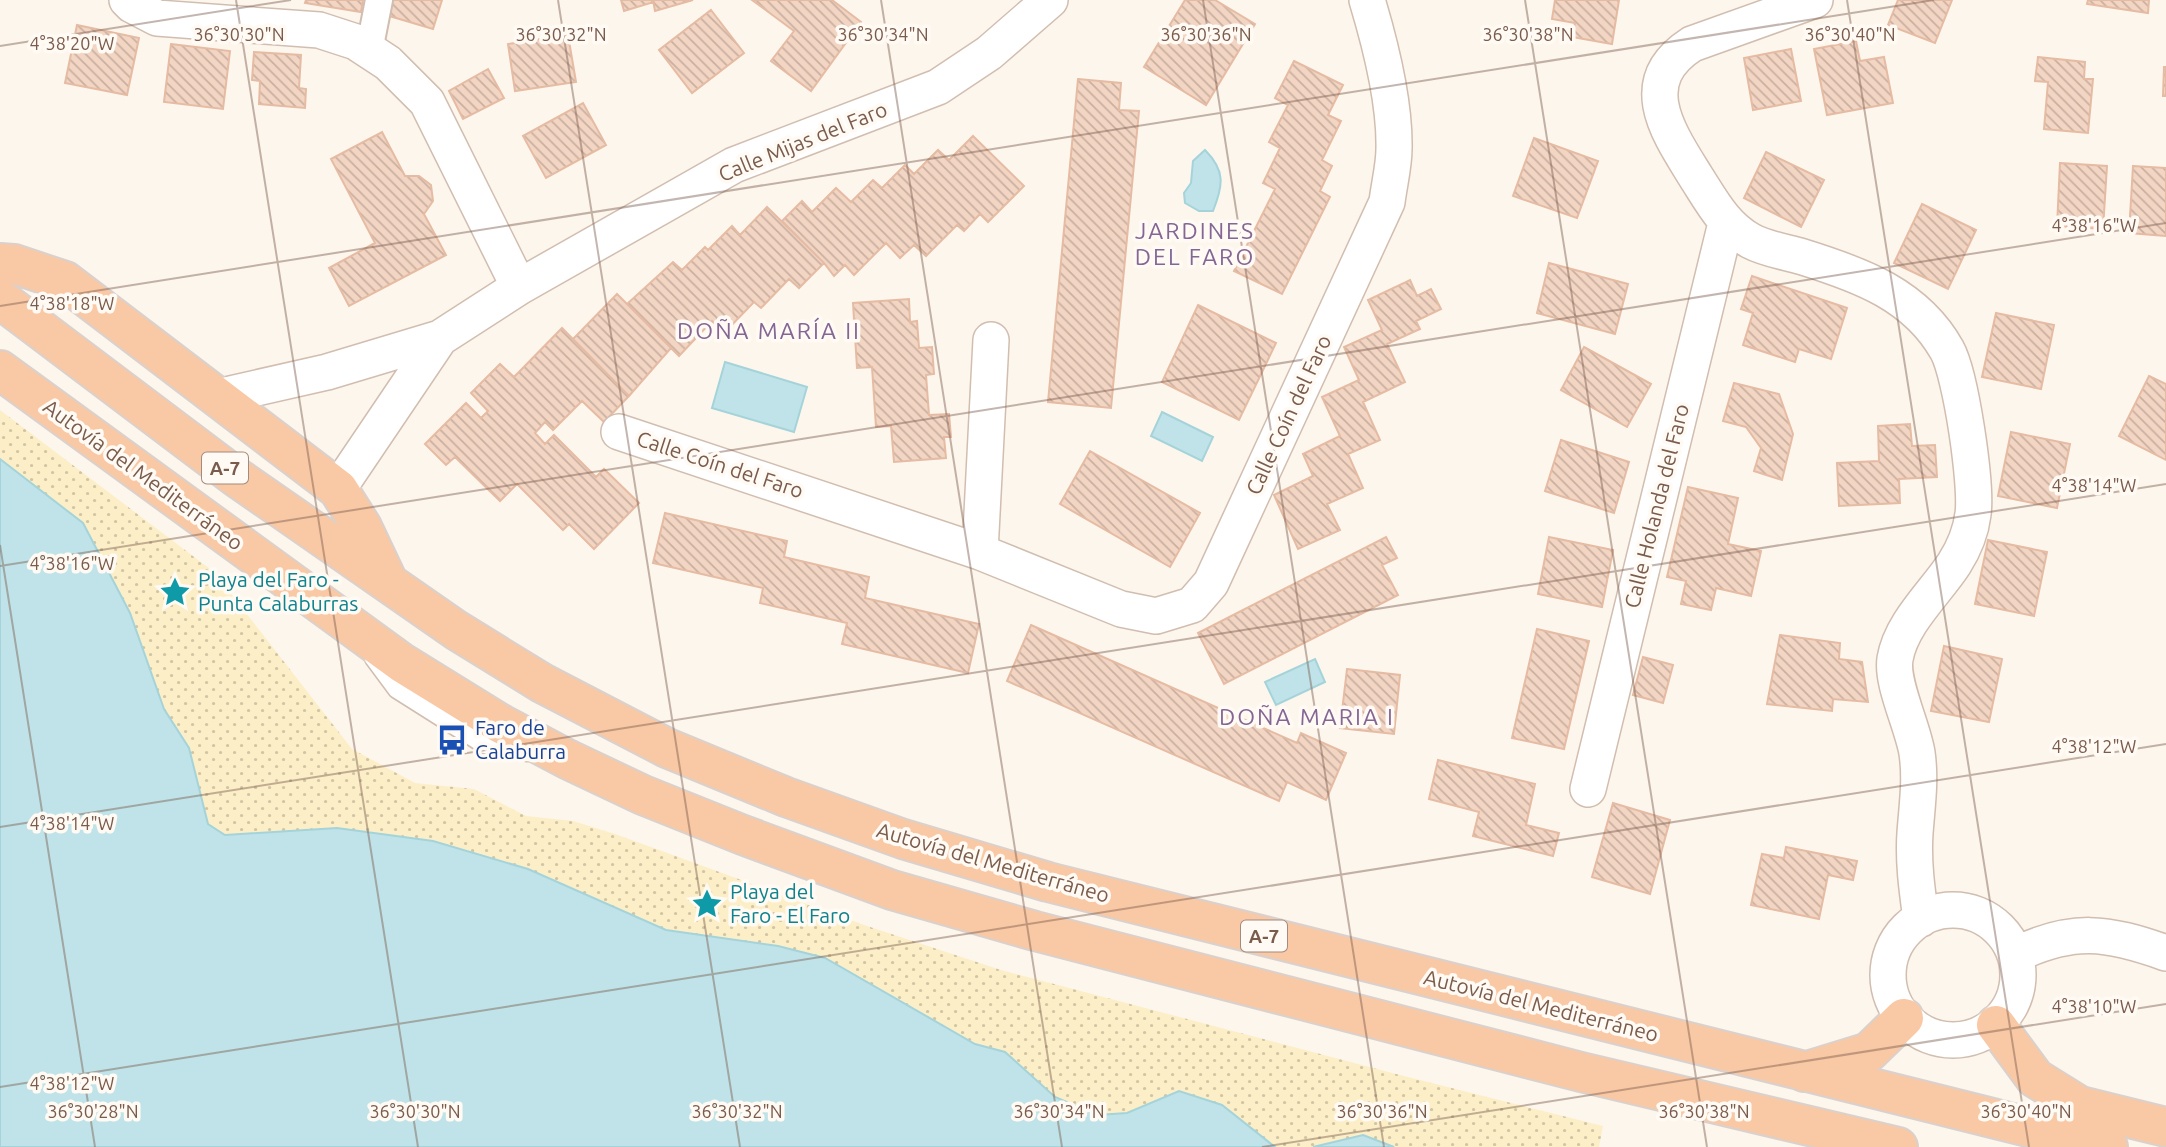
<svg xmlns="http://www.w3.org/2000/svg" width="2166" height="1147" font-family="Ubuntu,sans-serif">
<defs>
<pattern id="sand-dots" width="8" height="8" patternUnits="userSpaceOnUse" patternTransform="scale(1.75)"><rect width="8" height="8" fill="#fcefc7"/><path d="M2 2h.1M6 6h.1" fill="none" stroke="#d1c5a4" stroke-width="1.8" stroke-linecap="round"/></pattern>
<pattern id="building-back-hatch" width="6" height="6" patternUnits="userSpaceOnUse" patternTransform="scale(1.75)"><rect width="6" height="6" fill="#f3d5c3"/><path d="M-1 5l2 2M0 0l6 6M5-1l2 2" fill="none" stroke="#cab0a1"/></pattern>
</defs>
<rect width="100%" height="100%" fill="#fdf6ec"/>
<path fill="url(#sand-dots)" d="M0 410 214 572 352 749 415 783 474 789 526 816 573 821 618 835 867 926 1001 970 1396 1074 1603 1126 1599 1147H1394L1363 1135 1313 1147H1275L1222 1105 1179 1091 1127 1113 1097 1115 1055 1097 1005 1052 975 1044 778 946 666 930 528 869 337 828 225 835 208 824 189 748 164 709 130 613 83 523 0 459Z"/>
<path fill="#bfe3e8" stroke="#a5d3da" stroke-width="2" d="M1205 150C1226 171 1223 186 1213 211H1199L1185 203 1184 193 1191 183 1193 161Z
M725 362 807 387 794 432 712 408Z
M1162 412 1213 437 1202 461 1151 436Z
M0 459 83 523 130 613 164 709 189 748 208 824 225 835 337 828 433 841 528 869 666 930 778 946 825 958 975 1044 1005 1052 1055 1097 1097 1115 1127 1113 1179 1091 1222 1105 1275 1147H0Z
M1315 659 1325 682 1276 705 1265 682Z
M1363 1135 1394 1147H1313Z"/>
<path fill="url(#building-back-hatch)" stroke="#e6bba3" stroke-width="2" d="M306 0H363L361 12 305 3Z
M391 0H442L433 29 386 15Z
M621 0H653L654 2 624 11Z
M653 0H693L655 11Z
M752 0H832L861 22 811 91 771 61 794 31Z
M1185 0H1215L1255 24 1206 105 1144 67Z
M1555 0H1619L1612 44 1572 37 1575 23 1552 19Z
M1898 0H1952L1935 43 1888 25Z
M2088 0H2149L2148 13 2087 4Z
M711 10 744 53 692 93 659 50Z
M77 25 139 38 127 95 65 83Z
M568 35 576 82 515 91 508 44Z
M1856 41 1860 61 1884 57 1893 103 1827 115 1814 49Z
M171 44 230 51 223 109 164 102Z
M1791 49 1801 101 1753 110 1744 58Z
M254 52 301 55 299 88 306 89 305 108 259 104 260 81 252 80Z
M2038 57 2085 62 2084 79H2093L2088 133 2044 129 2048 82 2035 81Z
M1294 61 1343 85 1328 115 1341 121 1322 160 1332 166 1320 191 1330 197 1282 294 1234 271 1275 189 1263 183 1280 148 1269 142 1288 105 1275 98Z
M2164 67H2166V96H2163Z
M488 69 504 98 463 119 449 91Z
M1078 79 1121 83 1119 110 1139 111 1111 408 1048 402Z
M583 103 606 145 546 178 523 136Z
M382 132 405 176H419L431 185 433 201 424 214 446 255 349 306 329 268 375 243 331 159Z
M973 136 1024 186 988 222 980 214 964 231 957 225 926 256 914 245 900 258 886 243 854 275 845 265 834 276 824 263 782 221 802 201 812 212 836 188 851 202 873 180 882 188 905 165 914 174 938 150 949 160Z
M1534 138 1598 161 1577 218 1513 196Z
M1766 152 1824 180 1801 227 1744 198Z
M2060 163 2107 166 2103 229 2057 226Z
M2133 166 2166 168V236L2129 233Z
M1922 204 1976 230 1948 289 1894 263Z
M767 207 824 263 799 288 789 279 761 308 754 302 724 333 712 321 679 356 627 304 673 262 682 270 705 247 708 250 732 226 740 235Z
M1549 263 1628 284 1615 334 1537 313Z
M1752 276 1847 308 1831 359 1799 349 1795 362 1743 345 1753 313 1741 309Z
M1410 280 1417 296 1431 289 1441 309 1416 321 1420 329 1387 344 1405 382 1363 402 1380 440 1348 454 1363 488 1327 504 1340 530 1298 549 1274 495 1313 476 1303 454 1340 436 1322 397 1359 380 1344 347 1382 330 1368 300Z
M617 294 671 348 629 396 573 339Z
M909 299 910 322 917 321 919 348 932 347 934 374 926 375 929 415 949 414 951 437H944L946 458 894 462 891 426 876 427 872 367 857 368 853 303Z
M1198 305 1276 343 1239 420 1162 382Z
M1996 313 2054 325 2041 389 1982 377Z
M562 328 629 396 604 422 582 401 553 430 545 422 535 433 545 444 554 435 596 477 604 469 639 503 594 549 569 524 563 530 517 484 500 501 455 457 446 465 425 444 466 403 481 418 488 411 471 393 500 364 514 377Z
M1584 347 1651 384 1627 427 1561 390Z
M2149 376 2166 384V460L2119 436Z
M1734 383 1779 394 1793 434 1782 480 1754 471 1761 448 1746 427 1723 421Z
M1910 424 1912 446 1935 445 1937 477 1899 479 1900 503 1839 506 1837 463 1879 461 1878 426Z
M2011 432 2070 444 2057 508 1998 496Z
M1561 440 1629 462 1614 513 1545 491Z
M1090 451 1200 513 1170 567 1060 504Z
M1688 487 1738 498 1728 544 1761 551 1751 596 1716 588 1711 610 1681 604 1686 581 1667 577Z
M665 513 787 541 784 557 869 577 865 598 979 624 968 673 842 644 847 623 760 603 763 588 653 563Z
M1386 537 1397 558 1382 565 1398 595 1224 684 1198 633Z
M1549 537 1613 550 1602 607 1538 594Z
M1988 540 2047 552 2034 616 1975 604Z
M1031 625 1297 743 1301 733 1346 753 1326 800 1287 782 1279 801 1007 681Z
M1537 629 1589 641 1564 749 1512 738Z
M1780 635 1840 643 1839 659 1862 662 1868 702 1833 699 1832 711 1767 704Z
M1944 646 2002 659 1989 722 1931 711Z
M1643 657 1673 665 1663 703 1633 695Z
M1347 669 1400 675 1394 734 1340 728Z
M1438 760 1535 784 1526 825 1559 833 1553 856 1473 836 1479 812 1429 799Z
M1613 803 1670 820 1650 894 1592 877Z
M1786 847 1857 861 1853 880 1828 875 1819 919 1751 905 1762 854 1784 858Z"/>
<g fill="none" stroke-linecap="round" stroke-linejoin="round">
<g stroke="#d1beb0" stroke-width="21">
<path id="service" d="M374 658 397 689 484 744 527 752"/>
</g>
<g stroke="#d1beb0" stroke-width="30">
<path id="pedestrian" d="M369 51 379 0"/>
</g>
<g stroke="#d1beb0" stroke-width="38">
<path id="minor" d="M127 0 132 5 157 18 319 30 356 42 388 63 427 102 519 287
M1815 0 1692 44C1633 82 1668 132 1696 177 1712 202 1725 227 1751 241 1766 249 1786 252 1803 257 1861 275 1916 295 1947 350 1961 375 1977 485 1973 514 1971 531 1963 550 1954 564 1935 593 1901 623 1895 659 1891 683 1913 727 1917 753 1921 780 1917 806 1915 833 1913 862 1917 890 1921 919
M217 397 327 372 440 338 519 287 734 165 938 87 989 53 1050 0
M619 432 980 552 1121 609 1156 616 1192 605 1211 583 1387 202C1389 185 1394 166 1394 149 1395 104 1380 43 1367 0
M338 489 440 338
M980 552 991 340
M1588 789 1726 223
M1888 975a65 65 0 1 1 130 0a65 65 0 1 1-130 0Z
M2015 955C2073 927 2107 932 2166 953"/>
</g>
<g stroke="#dad1cd" stroke-width="42">
<path id="trunk" d="M0 263 14 264 65 281 338 489 362 527 388 582
M0 299 236 477 456 630 542 683 667 748 786 797 903 839 1048 882 2108 1147
M0 370 402 663 501 724 567 759 643 795 743 835 892 890 1035 931 1581 1072 1898 1147
M1996 1025 2035 1078 2080 1106 2166 1127
M1804 1072 1869 1052 1904 1018"/>
</g>
<use href="#service" stroke="#fff" stroke-width="18"/>
<use href="#pedestrian" stroke="#fff" stroke-width="26"/>
<use href="#minor" stroke="#fff" stroke-width="35"/>
<use href="#trunk" stroke="#f9c8a4" stroke-width="38"/>
</g>
<path fill="none" stroke="#7a5c4d" stroke-width="2" stroke-opacity="0.45" d="M236 0 418 1147M558 0 740 1147M881 0 1062 1147M1203 0 1384 1147M1525 0 1707 1147M1847 0 2029 1147M0 46 291 0M0 306 1934 0M0 545 95 1147M0 566 2166 223M0 827 2166 484M0 1087 2166 744M1262 1147 2166 1004"/>
<defs>
<g id="sight-bare" transform="scale(2.415)"><path d="M0-6L1.8-2.2L6-1.7L2.9 1.2L3.7 5.4L0 3.3L-3.7 5.4L-2.9 1.2L-6-1.7L-1.8-2.2Z" fill="#0f9aa8" stroke="#fffaf3" stroke-width="2.5" paint-order="stroke"/></g>
<g id="bus-bare" transform="scale(2.415)"><path d="M-5-6H5V4H4V6H2V4H-2V6H-4V4H-5ZM-3.5-4V0h7V-4ZM-3.5 1.2v1.5H-2V1.2ZM2 1.2v1.5H3.5V1.2Z" fill="#1a4fb4" stroke="#fffaf3" stroke-width="2.5" paint-order="stroke"/></g>
</defs>
<g fill-rule="evenodd">
<use href="#sight-bare" x="175" y="592"/>
<use href="#bus-bare" x="452" y="740"/>
<use href="#sight-bare" x="707" y="904"/>
</g>
<g text-anchor="middle" stroke-width="7" stroke-linejoin="round" paint-order="stroke">
<g fill="#fffaf3" stroke="#a28b7f" stroke-width="2">
<rect x="202" y="452.5" width="46" height="31" rx="5"/>
<rect x="1241" y="920.5" width="46" height="31" rx="5"/>
</g>
<g font-size="19" font-weight="bold" fill="#7a5c4d">
<text x="225" y="475">A-7</text>
<text x="1264" y="943">A-7</text>
</g>
<g font-size="21" fill="#7a5c4d" stroke="#fffaf3">
<text transform="translate(803 142) rotate(-22)" y="7">Calle Mijas del Faro</text>
<text transform="translate(1289 415) rotate(-65)" y="7">Calle Coín del Faro</text>
<text transform="translate(720 465) rotate(18)" y="7">Calle Coín del Faro</text>
<text transform="translate(143 475) rotate(36)" y="7">Autovía del Mediterráneo</text>
<text transform="translate(1657 506) rotate(-76)" y="7">Calle Holanda del Faro</text>
<text transform="translate(993 863) rotate(16)" y="7">Autovía del Mediterráneo</text>
<text transform="translate(1541 1006) rotate(14)" y="7">Autovía del Mediterráneo</text>
</g>
<g font-size="21" fill="#0d838f" stroke="#fffaf3" text-anchor="start">
<text x="198" y="587">Playa del Faro -<tspan x="198" dy="24">Punta Calaburras</tspan></text>
<text x="730" y="899">Playa del<tspan x="730" dy="24">Faro - El Faro</tspan></text>
</g>
<g font-size="21" fill="#164399" stroke="#fffaf3" text-anchor="start">
<text x="475" y="735">Faro de<tspan x="475" dy="24">Calaburra</tspan></text>
</g>
<g font-size="23" letter-spacing="2" fill="#846695" stroke="#fffaf3">
<text x="1195" y="239">JARDINES<tspan x="1195" dy="26">DEL FARO</tspan></text>
<text x="769" y="339">DOÑA MARÍA II</text>
<text x="1307" y="725">DOÑA MARIA I</text>
</g>
</g>
<g font-size="18" text-anchor="middle" fill="#7a5c4d" stroke="#fffaf3" stroke-width="7" stroke-linejoin="round" paint-order="stroke">
<text x="239" y="41">36°30'30"N</text>
<text x="561" y="41">36°30'32"N</text>
<text x="883" y="41">36°30'34"N</text>
<text x="1206" y="41">36°30'36"N</text>
<text x="1528" y="41">36°30'38"N</text>
<text x="1850" y="41">36°30'40"N</text>
<text x="72" y="50">4°38'20"W</text>
<text x="2094" y="232">4°38'16"W</text>
<text x="72" y="310">4°38'18"W</text>
<text x="2094" y="492">4°38'14"W</text>
<text x="72" y="570">4°38'16"W</text>
<text x="2094" y="753">4°38'12"W</text>
<text x="72" y="830">4°38'14"W</text>
<text x="2094" y="1013">4°38'10"W</text>
<text x="72" y="1090">4°38'12"W</text>
<text x="93" y="1118">36°30'28"N</text>
<text x="415" y="1118">36°30'30"N</text>
<text x="737" y="1118">36°30'32"N</text>
<text x="1059" y="1118">36°30'34"N</text>
<text x="1382" y="1118">36°30'36"N</text>
<text x="1704" y="1118">36°30'38"N</text>
<text x="2026" y="1118">36°30'40"N</text>
</g>
</svg>
